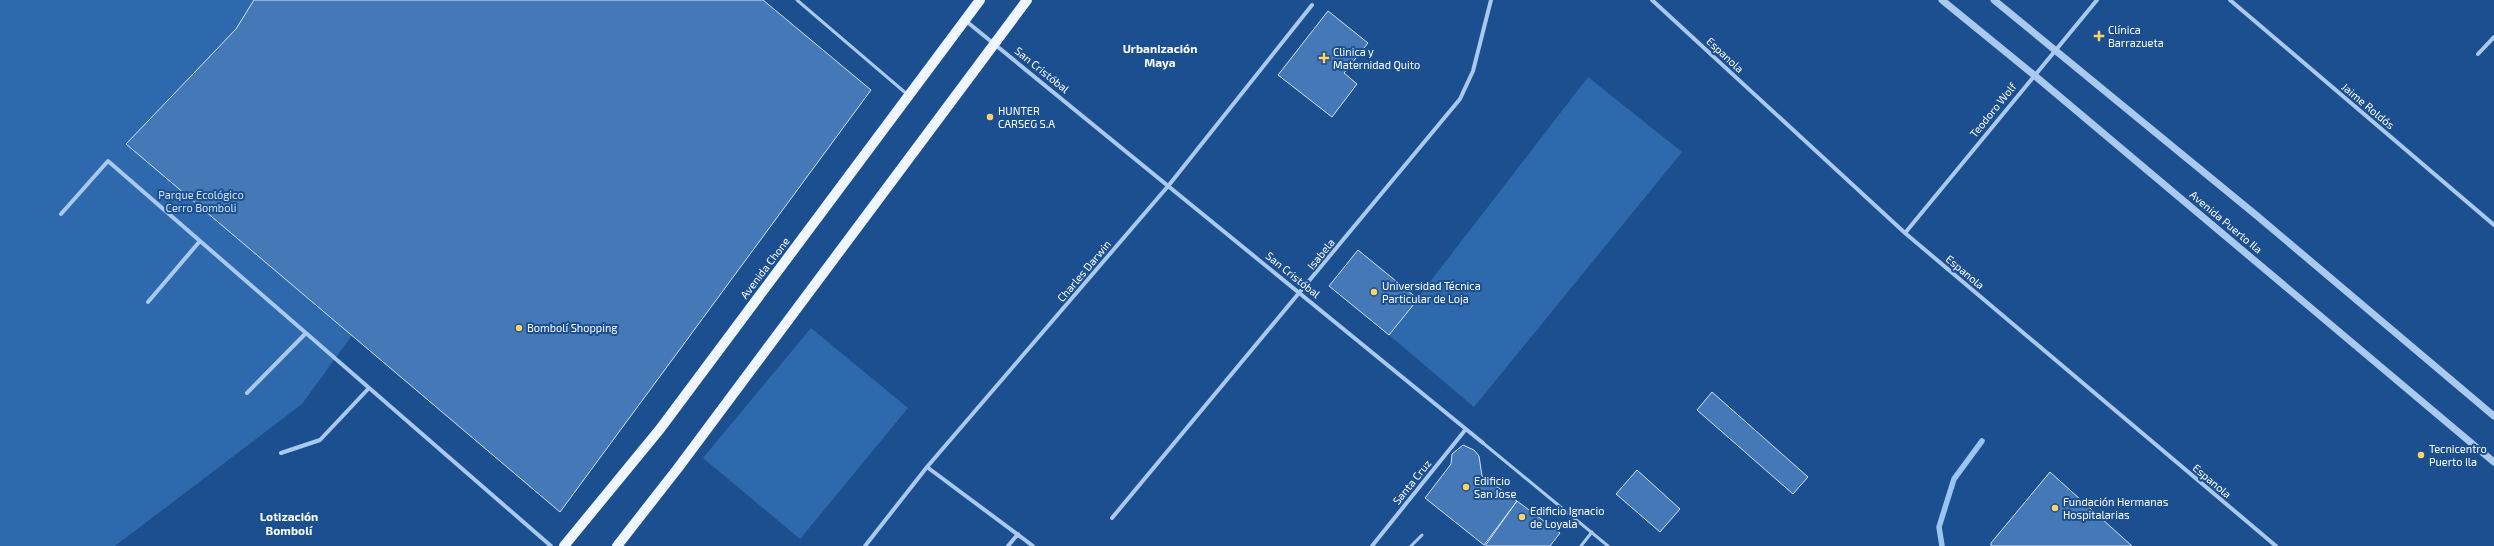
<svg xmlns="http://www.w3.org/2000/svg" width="2494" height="546" font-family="'Exo 2',sans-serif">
<rect width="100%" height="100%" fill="#1b4f8f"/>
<path fill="#2e69ad" d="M0 0H596L302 404 115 546H0Z
M1588 77 1682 152 1474 407 1389 335Z
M811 328 908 408 800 539 703 458Z"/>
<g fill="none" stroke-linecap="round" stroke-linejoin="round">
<path stroke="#9cc4f0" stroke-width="5.5" d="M1942 546 1939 527 1954 479 1982 441"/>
</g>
<path fill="#4478b7" stroke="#cfe3fa" d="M254 0H763L871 90 560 512 126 144 236 29Z
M1328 11 1368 43 1344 73 1357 84 1332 117 1278 75Z
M1358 250 1418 299 1389 335 1329 286Z
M1712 392 1808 477 1793 494 1697 410Z
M1463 445 1474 450 1479 456 1482 476 1517 501 1484 545 1425 498 1451 464 1452 454Z
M1637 470 1680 509 1660 532 1616 494Z
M2050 472 2132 546H1991V543Z
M1517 501 1560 533 1550 546H1485Z"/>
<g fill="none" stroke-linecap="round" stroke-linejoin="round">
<path stroke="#a9c9ee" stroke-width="3" d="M797 0 908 95
M1483 443 1608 546
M1411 546 1422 535
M1581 546 1592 532"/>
<path stroke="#a9c9ee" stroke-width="4" d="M1652 0 1905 233 2276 546
M2230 0 2494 225
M966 21 1483 443
M2478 54 2494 37
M61 214 108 161 551 546
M1905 233 2097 0
M148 302 200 241
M247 393 306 333
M281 453 320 440 369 388
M927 467 1033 546
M1112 518 1460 99 1473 71 1491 0
M865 546 927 467 1169 185 1312 5
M1008 546 1018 534
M1372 546 1466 429"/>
<path stroke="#a9c9ee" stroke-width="7" d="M1942 0 2034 75 2494 462
M1994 0 2256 215 2494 416"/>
<path stroke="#f0f6ff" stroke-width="10" d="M564 546 660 429 980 0
M617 546 678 468 1027 0"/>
</g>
<g fill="#ffd166" stroke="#1b4f8f" stroke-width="1.5">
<path d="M2097 30h4v4h4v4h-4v4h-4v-4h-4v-4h4z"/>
<path d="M1322 52h4v4h4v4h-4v4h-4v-4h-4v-4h4z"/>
<circle cx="990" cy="117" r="4"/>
<circle cx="1374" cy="292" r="4"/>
<circle cx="519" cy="328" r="4"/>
<circle cx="2421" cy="455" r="4"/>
<circle cx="1466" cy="487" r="4"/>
<circle cx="2055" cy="508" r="4"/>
<circle cx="1522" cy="517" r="4"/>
</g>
<g text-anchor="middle" stroke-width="4" stroke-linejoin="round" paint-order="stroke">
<g font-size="11" fill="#fff" stroke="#1b4f8f" text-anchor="start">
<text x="2108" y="34">Clínica<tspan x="2108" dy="13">Barrazueta</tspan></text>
<text x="1333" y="56">Clinica y<tspan x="1333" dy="13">Maternidad Quito</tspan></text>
<text x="998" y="115">HUNTER<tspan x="998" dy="13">CARSEG S.A</tspan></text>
<text x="1382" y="290">Universidad Técnica<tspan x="1382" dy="13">Particular de Loja</tspan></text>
<text x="527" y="332">Bombolí Shopping</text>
<text x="2429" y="453">Tecnicentro<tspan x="2429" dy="13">Puerto Ila</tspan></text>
<text x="1474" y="485">Edificio<tspan x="1474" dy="13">San Jose</tspan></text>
<text x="2063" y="506">Fundación Hermanas<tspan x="2063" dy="13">Hospitalarias</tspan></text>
<text x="1530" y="515">Edificio Ignacio<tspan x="1530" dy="13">de Loyala</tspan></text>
</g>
<g font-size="11" fill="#fff" stroke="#1b4f8f">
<text transform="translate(1725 55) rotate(43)" y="4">Espanola</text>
<text transform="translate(1042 70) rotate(39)" y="4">San Cristóbal</text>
<text transform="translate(2368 106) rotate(40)" y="4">Jaime Roldós</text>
<text transform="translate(1993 110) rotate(-51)" y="4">Teodoro Wolf</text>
<text transform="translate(2226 222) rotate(40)" y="4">Avenida Puerto Ila</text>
<text transform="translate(1321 254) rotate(-51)" y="4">Isabela</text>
<text transform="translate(765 268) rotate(-53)" y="4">Avenida Chone</text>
<text transform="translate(1084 271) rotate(-50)" y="4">Charles Darwin</text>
<text transform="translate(1965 272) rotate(40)" y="4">Espanola</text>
<text transform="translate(1293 275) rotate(39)" y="4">San Cristóbal</text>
<text transform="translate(2212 481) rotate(40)" y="4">Espanola</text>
<text transform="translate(1412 482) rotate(-51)" y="4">Santa Cruz</text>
</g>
<g font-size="11" fill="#cfe3fa" stroke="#1b4f8f">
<text x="201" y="199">Parque Ecológico<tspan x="201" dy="13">Cerro Bomboli</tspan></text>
</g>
<g font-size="12" font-weight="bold" fill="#fff" stroke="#1b4f8f">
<text x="1160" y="53">Urbanización<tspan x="1160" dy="14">Maya</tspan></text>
<text x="289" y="521">Lotización<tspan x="289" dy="14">Bombolí</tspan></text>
</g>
</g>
</svg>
